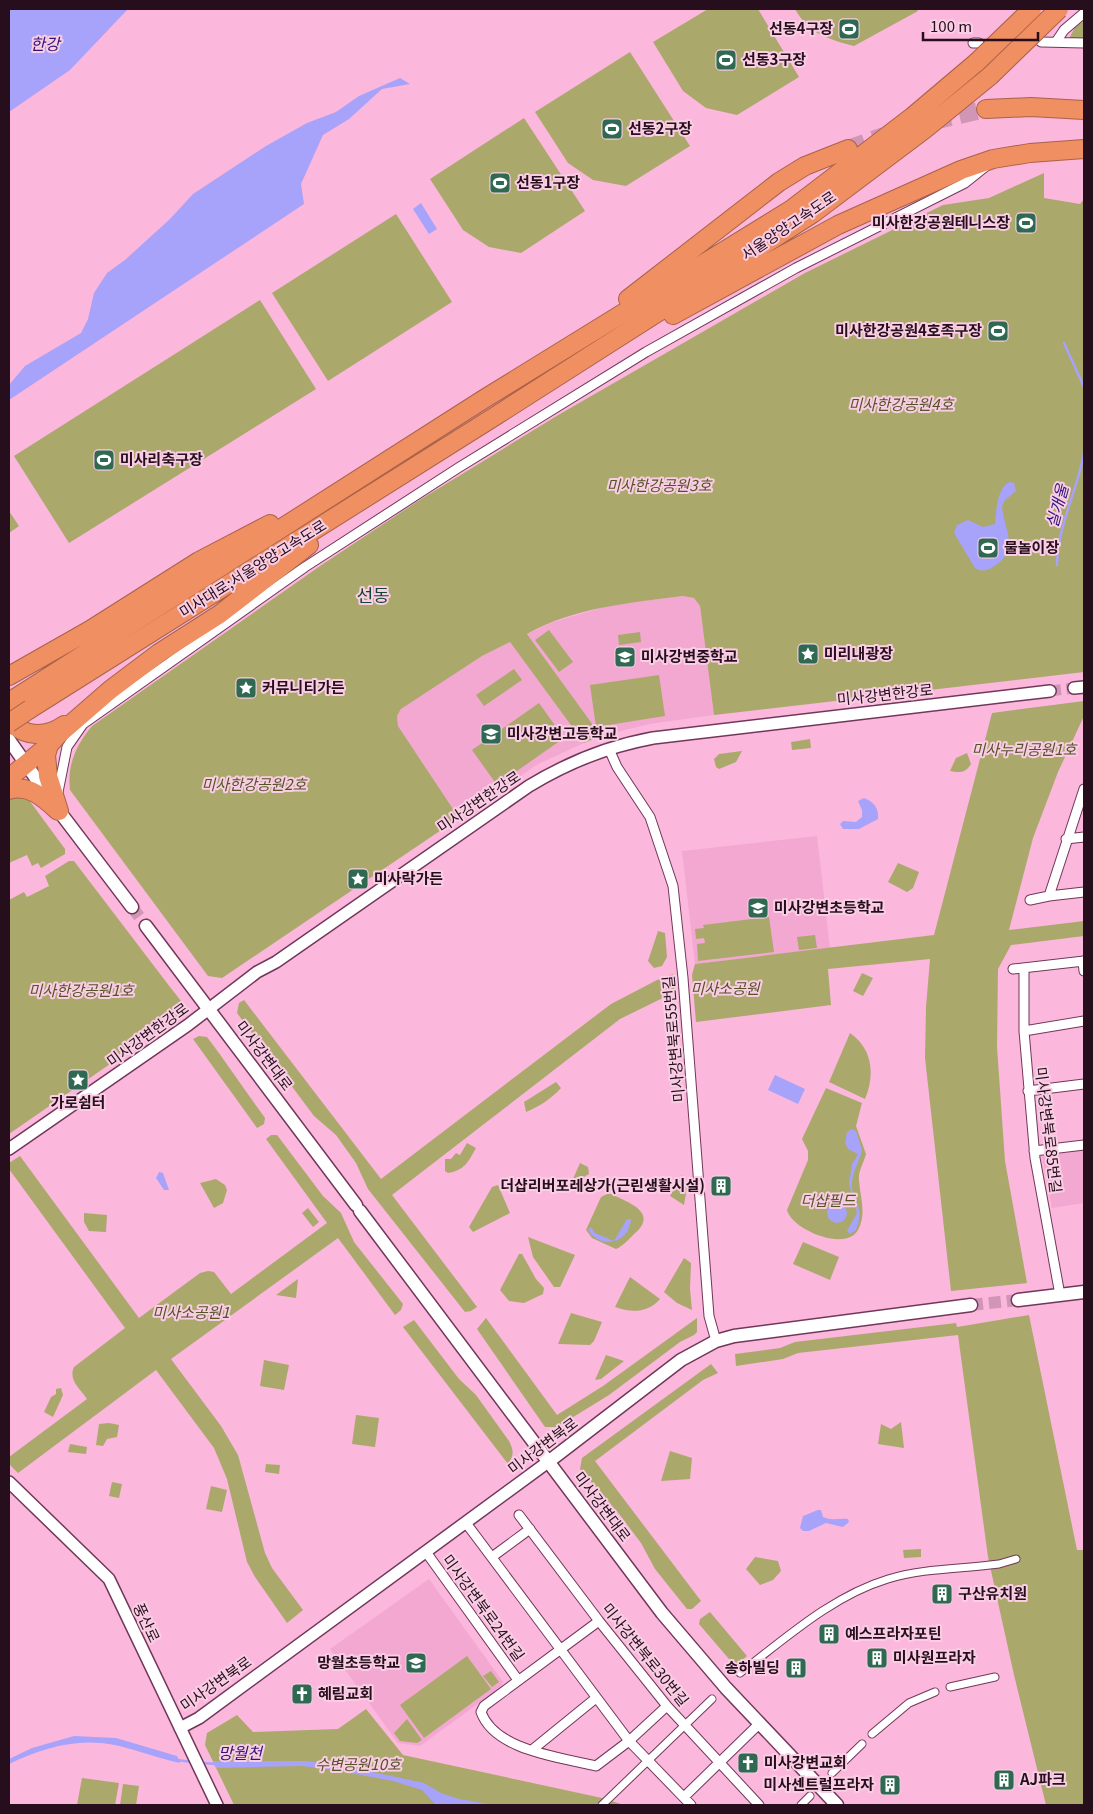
<svg xmlns="http://www.w3.org/2000/svg" width="1093" height="1814" font-family="Georgia,'Noto Sans KR',serif">
<rect width="100%" height="100%" fill="#fcb7dd"/>
<path fill="#f3a8d1" d="M683 596 694 598 700 606 714 715 649 724 601 736 527 634 553 622 611 605Z
M510 642 584 743 538 764 459 818 398 726 397 716 401 709 482 656Z
M817 836 830 948 695 964 682 851Z
M1084 1150V1203L1052 1208 1042 1156Z
M429 1579 503 1682 501 1687 420 1746 398 1743 330 1649Z"/>
<path fill="#aba86c" d="M708 9H758L799 77 737 115 706 108 683 91 653 42Z
M795 9H916L918 11 854 46C828 39 809 34 795 9Z
M1084 21V39H1069L1075 27Z
M630 52 690 146 626 186 593 180 568 163 535 112Z
M524 118 585 211 521 253 489 247 463 230 430 179Z
M1044 173V198L1080 204 1084 199V672L714 715 700 606 694 598 683 596C631 603 574 607 527 634L601 736 584 743 510 642 482 656 401 709 397 716 398 726 459 818 222 978 208 976 70 790C67 765 76 745 92 726L320 566 418 501 560 414 805 273 943 205 989 198Z
M396 214 452 302 328 381 272 293Z
M260 300 316 389 69 543 14 456Z
M9 511 19 526 9 533Z
M549 630 573 662 559 672 535 640Z
M640 632 641 642 619 645 618 635Z
M514 669 522 680 484 706 476 695Z
M659 675 665 716 596 727 590 685Z
M1084 701V716L1058 772 1033 838 1009 930 1084 921V936L1011 945 998 969 997 1047 1005 1161 1027 1283 951 1291 925 1058 926 1007 930 959 828 969 831 1005 696 1022 692 975 695 964 934 935 992 713Z
M539 703 564 738 497 785 472 750Z
M810 739 811 748 792 750 791 742Z
M742 751 736 762 719 769 716 767 714 759 719 754Z
M967 753 971 764C966 773 959 773 950 771L956 758Z
M9 793 29 800 65 849V854L41 868 38 863 32 866 27 855 9 863Z
M69 861H74L170 987 181 1001 182 1012C161 1035 129 1040 110 1064L9 1134V900L24 892 27 897 49 886 45 876Z
M898 863 919 872 913 888 907 892 888 882Z
M769 917 774 952 698 961 697 944 705 943 704 938 696 939 695 929 704 928 703 925Z
M658 931 665 933 667 957 662 966 654 968 648 961Z
M815 935 817 948 799 950 797 937Z
M862 973 873 978 863 996 853 991Z
M673 974 675 992 620 1019 392 1195 477 1307 471 1311 465 1312 368 1189 356 1163 336 1135 314 1116 237 1013 239 1003 244 1000 381 1179 611 1004 657 980Z
M850 1033C873 1049 875 1075 865 1099L829 1082Z
M199 1036 207 1037C227 1063 245 1091 265 1118L264 1124 257 1128 193 1039Z
M556 1082 561 1088C551 1099 540 1106 526 1112L524 1102Z
M826 1088 862 1103 856 1126 866 1154C864 1162 858 1171 859 1180 860 1197 867 1214 858 1230 846 1252 792 1230 787 1210L808 1160V1151L802 1139Z
M271 1135H277L323 1196 341 1213 354 1242 403 1304 401 1310 395 1315 338 1238 171 1359 221 1426 238 1455 265 1553 272 1568 303 1610 287 1623 255 1577 247 1562 227 1479 214 1448 156 1370 18 1473 9 1464V1457L87 1399C80 1388 68 1380 74 1367L125 1328 9 1169V1163L20 1156 139 1318 200 1273 208 1271 214 1272 231 1294 327 1223 266 1139Z
M467 1143 476 1148C468 1162 465 1170 448 1173L445 1171V1159H451L456 1153 460 1155Z
M580 1163 588 1167 589 1174 577 1181 573 1179Z
M682 1175 687 1188 684 1205 670 1196Z
M216 1179 225 1185 227 1190 223 1203 214 1208 200 1183Z
M498 1185 510 1213 473 1232 469 1227 492 1187Z
M609 1193C627 1202 660 1212 634 1234 629 1239 623 1246 616 1249L592 1238 586 1230 601 1197Z
M308 1208 319 1222 313 1227 302 1213Z
M84 1213 107 1215 106 1232 89 1231 84 1222Z
M528 1237 575 1255 560 1287H554L533 1257Z
M803 1242 839 1257 830 1280 793 1264Z
M519 1254H522L536 1279 544 1288 543 1294 524 1303 509 1301 500 1290Z
M684 1258 691 1263 690 1289 692 1310 677 1303 664 1292Z
M630 1277 660 1299C648 1313 631 1313 615 1307Z
M298 1279 296 1298 276 1295Z
M571 1313 602 1322 594 1341 590 1345 558 1344Z
M1029 1315 1077 1550H1084V1805H1046L1014 1675 988 1557 958 1335 798 1353 783 1359 736 1366 735 1354 780 1348 795 1342 956 1323 957 1327Z
M486 1318 557 1415 603 1386 697 1318V1332L694 1335 680 1342 609 1395 557 1427H545L477 1329Z
M414 1320 459 1379 476 1395 509 1441C514 1451 514 1455 508 1464L403 1327Z
M606 1355 624 1361 601 1379 595 1380Z
M264 1360 289 1365 284 1390 260 1386Z
M711 1364 718 1373 703 1380 595 1461 701 1601 692 1609H687L655 1569 641 1543 620 1515 580 1469 582 1458Z
M61 1388 63 1395 53 1417 44 1412 51 1397 56 1394V1389Z
M356 1415 379 1418 375 1447 352 1444Z
M901 1422 904 1448 878 1444 881 1424 891 1429Z
M109 1423 119 1425 117 1437 107 1439 103 1446 96 1445 99 1424Z
M70 1444 87 1447 86 1454 68 1452Z
M670 1451 692 1458 690 1479 661 1481Z
M266 1464 280 1465 279 1474 265 1472Z
M112 1482 122 1484 119 1498 109 1496Z
M211 1486 227 1490 222 1512 206 1509Z
M921 1549V1557L904 1558 903 1550Z
M755 1557 778 1561 781 1571 773 1580 760 1585 746 1569Z
M710 1612 747 1656 735 1666 699 1624 700 1619Z
M467 1656 491 1689 424 1738 400 1705Z
M491 1671 499 1682 492 1687 483 1676Z
M366 1709 403 1755 602 1798 624 1805H234L205 1745 207 1733 237 1715 253 1732 338 1729Z
M407 1719 422 1740 417 1743 400 1741 394 1733Z
M82 1778 119 1783 115 1805H77Z
M123 1784 139 1786 136 1805H120Z"/>
<path fill="#a7a2fa" d="M9 9H128L70 70 9 112Z
M400 78 410 84 382 89 349 119 323 135 301 184 304 204 9 400V385L25 366 81 333 88 319 94 293 107 273 125 260 170 219 193 194 266 146 307 123 336 112 359 96Z
M421 203 437 229 429 234 413 209Z
M1009 482 1014 483 1016 491 1005 500 1002 506C1004 530 1021 550 993 567 986 571 983 572 975 568L954 533 957 525 968 520 983 527 995 524C996 512 997 488 1009 482Z
M864 798C874 802 879 808 878 819L859 829H843L840 824 843 821 856 822 862 817V810L858 801Z
M775 1075 805 1089 798 1104 768 1090Z
M852 1129 856 1131 862 1150C860 1162 852 1171 852 1184 851 1202 866 1205 856 1230L850 1234 847 1231 857 1213 849 1184 852 1164 858 1154 848 1149 845 1143 847 1132Z
M159 1172 163 1173 169 1190H164L156 1178Z
M827 1213a10 10 0 1 1 20 0a10 10 0 1 1-20 0Z
M627 1219H631C629 1244 601 1250 588 1230L591 1227 595 1233 614 1241Z
M818 1510H821L823 1517C832 1521 838 1518 848 1519L849 1522 843 1527 826 1523 809 1531H803L800 1528 803 1516Z
M74 1736 116 1738 177 1756 180 1763C155 1758 126 1745 101 1743 69 1740 38 1750 9 1764V1759L32 1748Z
M213 1761H305L335 1764 424 1783 441 1793 459 1799 495 1805H436L422 1790 393 1781 334 1770 302 1766 216 1768Z"/>
<g fill="none" stroke-linecap="round" stroke-linejoin="round">
<path stroke="#a7a2fa" stroke-width="2.5" d="M1064 343 1084 387
M1057 565C1058 524 1077 492 1084 453
M177 1760 192 1762
M202 1763 217 1764"/>
<path stroke="#d195b6" stroke-width="11" stroke-dasharray="11 5.5" stroke-linecap="butt" d="M1050 691 1074 688"/>
<path stroke="#d195b6" stroke-width="12" stroke-dasharray="12 6" stroke-linecap="butt" d="M132 907 146 926
M971 1305 1018 1300"/>
<path stroke="#d195b6" stroke-width="18" stroke-dasharray="18 9" stroke-linecap="butt" d="M933 121 986 109
M848 149 884 136"/>
<g stroke="#713759" stroke-width="9">
<path id="pedestrian" d="M740 1673C786 1638 832 1596 888 1579 923 1568 963 1569 999 1564L1016 1559
M950 1687 995 1677
M872 1734 909 1703 935 1692
M832 1773 862 1744
M602 1805 712 1699
M801 1805 810 1796"/>
</g>
<g stroke="#713759" stroke-width="11">
<path id="minor" d="M1041 42 1084 43
M1056 42 1064 30 1084 13
M973 43H979
M609 749 617 767 650 817 673 886 683 978 709 1316 716 1341
M1084 789 1049 896 1084 892
M58 792 67 747 83 724 305 567 458 468 646 352 796 268 965 183 985 167
M1066 839 1084 837
M1030 900 1049 896
M1083 961 1084 971
M1024 968V1031L1035 1158 1060 1295
M1013 969 1084 961
M1024 1031 1084 1021
M1028 1091 1084 1084
M1034 1151 1084 1145
M519 1515 599 1621 667 1706 759 1805
M466 1523 629 1741 691 1805
M426 1552 518 1680
M492 1557 530 1529
M599 1621 484 1706 481 1712C495 1751 561 1757 596 1766L629 1741 667 1706
M532 1750 596 1698
M684 1797 759 1724"/>
</g>
<g stroke="#713759" stroke-width="14">
<path id="tertiary" d="M1074 688 1084 687
M9 1149 188 1025 257 972 276 962 529 786C567 763 609 746 653 738L1050 691
M9 1482 109 1579 217 1805
M180 1728 199 1718 548 1462"/>
</g>
<g stroke="#713759" stroke-width="15">
<path id="secondary" d="M9 740 59 811 132 907
M146 926 356 1205
M360 1211 662 1613 726 1688 837 1805
M1018 1300 1084 1292
M548 1462 681 1360 716 1341 734 1336 971 1305"/>
</g>
<g stroke="#a96249" stroke-width="20">
<path id="motorway" d="M986 109 1031 107 1084 110
M628 299 779 182 805 166 848 149
M673 315 838 225 961 170 993 159 1030 153 1084 149
M9 676 90 630 199 561 270 524
M9 702 484 399 792 209 912 117 977 62
M30 709 497 415 812 214 925 129 990 76
M9 717C20 738 46 738 64 725
M9 778 49 745
M9 790C29 784 44 798 58 811
M59 811 48 776 46 755 49 745 57 736 110 690 159 653 220 614 309 545"/>
</g>
<use href="#pedestrian" stroke="#fff" stroke-width="7"/>
<use href="#minor" stroke="#fff" stroke-width="9"/>
<use href="#tertiary" stroke="#fff" stroke-width="11"/>
<use href="#secondary" stroke="#fff" stroke-width="12"/>
<use href="#motorway" stroke="#f08f61" stroke-width="18"/>
<g stroke="#a96249" stroke-width="20" stroke-linecap="butt">
<path id="motorway-bridge" d="M977 62 1032 9
M990 76 1059 9
M9 723 30 709"/>
</g>
<use href="#motorway-bridge" stroke="#f08f61" stroke-width="18"/>
</g>
<defs>
<g id="stadium-square" transform="scale(1.125)"><rect x="-9" y="-9" width="18" height="18" rx="4" fill="#2f6952" stroke="#f9cee4"/><path d="M0-5a6.5 5 0 1 0 0 10a6.5 5 0 1 0 0-10ZM-3.5-1.8h7v3.6h-7Z" fill="#fff"/></g>
<g id="sight-square" transform="scale(1.125)"><rect x="-9" y="-9" width="18" height="18" rx="4" fill="#2f6952" stroke="#f9cee4"/><path d="M0-6L1.8-2.2L6-1.7L2.9 1.2L3.7 5.4L0 3.3L-3.7 5.4L-2.9 1.2L-6-1.7L-1.8-2.2Z" fill="#fff"/></g>
<g id="school-square" transform="scale(1.125)"><rect x="-9" y="-9" width="18" height="18" rx="4" fill="#2f6952" stroke="#f9cee4"/><path d="M0-5L7-2L0 1L-7-2ZM-4 1L0 2.5L4 1V4Q0 6-4 4Z" fill="#fff"/></g>
<g id="building-square" transform="scale(1.125)"><rect x="-9" y="-9" width="18" height="18" rx="4" fill="#2f6952" stroke="#f9cee4"/><path d="M-4-6H4V6H1V3H-1V6H-4ZM-2.5-4.3h1.7v1.8h-1.7ZM.8-4.3h1.7v1.8H.8ZM-2.5-1h1.7V.8h-1.7ZM.8-1h1.7V.8H.8Z" fill="#fff"/></g>
<g id="church-square" transform="scale(1.125)"><rect x="-9" y="-9" width="18" height="18" rx="4" fill="#2f6952" stroke="#f9cee4"/><path d="M-1.2-6h2.4v3.5h3.3v2.4h-3.3V6h-2.4V-.1h-3.3v-2.4h3.3Z" fill="#fff"/></g>
</defs>
<g fill-rule="evenodd">
<use href="#stadium-square" x="849" y="29"/>
<use href="#stadium-square" x="726" y="60"/>
<use href="#stadium-square" x="612" y="129"/>
<use href="#stadium-square" x="500" y="183"/>
<use href="#stadium-square" x="1026" y="223"/>
<use href="#stadium-square" x="998" y="331"/>
<use href="#stadium-square" x="104" y="460"/>
<use href="#stadium-square" x="988" y="548"/>
<use href="#sight-square" x="808" y="654"/>
<use href="#school-square" x="625" y="657"/>
<use href="#sight-square" x="246" y="688"/>
<use href="#school-square" x="491" y="734"/>
<use href="#sight-square" x="358" y="879"/>
<use href="#school-square" x="758" y="908"/>
<use href="#sight-square" x="78" y="1080"/>
<use href="#building-square" x="721" y="1186"/>
<use href="#building-square" x="942" y="1594"/>
<use href="#building-square" x="829" y="1634"/>
<use href="#building-square" x="877" y="1658"/>
<use href="#school-square" x="416" y="1663"/>
<use href="#building-square" x="796" y="1668"/>
<use href="#church-square" x="302" y="1694"/>
<use href="#church-square" x="748" y="1763"/>
<use href="#building-square" x="1004" y="1780"/>
<use href="#building-square" x="890" y="1785"/>
</g>
<g text-anchor="middle" stroke-width="4" stroke-linejoin="round" paint-order="stroke">
<g font-size="15" font-weight="bold" fill="#260e1c" stroke="#f9cee4" text-anchor="start">
<text x="833" y="34" text-anchor="end">선동4구장</text>
<text x="742" y="65">선동3구장</text>
<text x="628" y="134">선동2구장</text>
<text x="516" y="188">선동1구장</text>
<text x="1010" y="228" text-anchor="end">미사한강공원테니스장</text>
<text x="982" y="336" text-anchor="end">미사한강공원4호족구장</text>
<text x="120" y="465">미사리축구장</text>
<text x="1004" y="553">물놀이장</text>
<text x="824" y="659">미리내광장</text>
<text x="641" y="662">미사강변중학교</text>
<text x="262" y="693">커뮤니티가든</text>
<text x="507" y="739">미사강변고등학교</text>
<text x="374" y="884">미사락가든</text>
<text x="774" y="913">미사강변초등학교</text>
<text x="78" y="1108" text-anchor="middle">가로쉼터</text>
<text x="705" y="1191" text-anchor="end">더샵리버포레상가(근린생활시설)</text>
<text x="958" y="1599">구산유치원</text>
<text x="845" y="1639">예스프라자포틴</text>
<text x="893" y="1663">미사원프라자</text>
<text x="400" y="1668" text-anchor="end">망월초등학교</text>
<text x="780" y="1673" text-anchor="end">송하빌딩</text>
<text x="318" y="1699">혜림교회</text>
<text x="764" y="1768">미사강변교회</text>
<text x="1020" y="1785">AJ파크</text>
<text x="874" y="1790" text-anchor="end">미사센트럴프라자</text>
</g>
<g font-size="15" fill="#260e1c" stroke="#f9cee4">
<text transform="translate(789 226) rotate(-34)" y="5">서울양양고속도로</text>
<text transform="translate(253 569) rotate(-32)" y="5">미사대로;서울양양고속도로</text>
<text transform="translate(885 695) rotate(-6)" y="5">미사강변한강로</text>
<text transform="translate(479 802) rotate(-34)" y="5">미사강변한강로</text>
<text transform="translate(148 1035) rotate(-36)" y="5">미사강변한강로</text>
<text transform="translate(674 1039) rotate(-95)" y="5">미사강변북로55번길</text>
<text transform="translate(264 1056) rotate(53)" y="5">미사강변대로</text>
<text transform="translate(1048 1130) rotate(83)" y="5">미사강변북로85번길</text>
<text transform="translate(543 1446) rotate(-37)" y="5">미사강변북로</text>
<text transform="translate(602 1507) rotate(53)" y="5">미사강변대로</text>
<text transform="translate(483 1608) rotate(54)" y="5">미사강변북로24번길</text>
<text transform="translate(146 1623) rotate(65)" y="5">풍산로</text>
<text transform="translate(645 1655) rotate(51)" y="5">미사강변북로30번길</text>
<text transform="translate(216 1684) rotate(-35)" y="5">미사강변북로</text>
</g>
<g font-size="15" font-style="italic" fill="#555227" stroke="#f9cee4">
<text x="901" y="410">미사한강공원4호</text>
<text x="659" y="491">미사한강공원3호</text>
<text x="1024" y="755">미사누리공원1호</text>
<text x="254" y="790">미사한강공원2호</text>
<text x="725" y="994">미사소공원</text>
<text x="81" y="996">미사한강공원1호</text>
<text x="828" y="1206">더샵필드</text>
<text x="191" y="1318">미사소공원1</text>
<text x="358" y="1770">수변공원10호</text>
</g>
<g font-size="16" font-style="italic" fill="#30147a" stroke="#f9cee4">
<text x="45" y="50">한강</text>
<text transform="translate(1057 506) rotate(-75)" y="6">실개울</text>
<text x="240" y="1759">망월천</text>
</g>
<g font-size="18" fill="#134331" stroke="#f9cee4">
<text x="373" y="602">선동</text>
</g>
</g>
<rect width="1093" height="1814" fill="none" stroke="#260e1c" stroke-width="20"/>
<path d="M923 32v8h115v-8" fill="none" stroke="#260e1c" stroke-width="2.5"/>
<text x="930" y="32" font-size="15" fill="#260e1c" stroke="#f9cee4" stroke-width="4" paint-order="stroke">100 m</text>
</svg>
